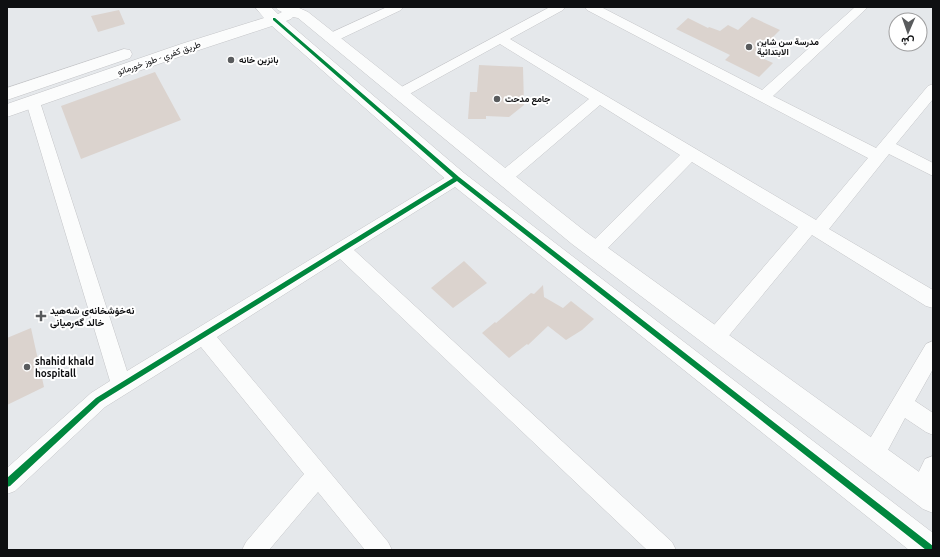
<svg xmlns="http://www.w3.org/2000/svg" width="940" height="557" font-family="Ubuntu,Vazirmatn,sans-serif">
<rect width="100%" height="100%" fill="#e5e8eb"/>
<path fill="#dbd3ce" d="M119 10 125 24 98 32 91 16Z
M752 17 780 30 755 55 773 63 759 77 725 60 730 55 676 29 688 18 708 28 709 27 720 31 728 25 738 30Z
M479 65 523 67 524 105 509 117 486 116V119H468L470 92H477Z
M155 72 181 120 81 159 61 106Z
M464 261 487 283 453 308 431 288Z
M543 285 544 297 563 308 571 301 594 319 582 330 566 340 548 326 528 345 527 344 509 358 482 333 495 322 496 323 531 293 534 294Z
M31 328 44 387 7 405V338Z"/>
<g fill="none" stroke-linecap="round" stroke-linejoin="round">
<g stroke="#c4c5c8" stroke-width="1">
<path id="street" d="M387 7H403L401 10 336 41 331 42 326 41 324 38 326 35Z
M550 7H565L563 10 510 39 816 220 868 158 587 10 585 7H601L762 90 855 7H868L773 96 876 148 928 86 933 84V99L896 144 933 163V176L889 154 829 229 933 290V308L926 306 812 235 722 344 715 347 708 344 705 338 708 332 798 227 692 162 601 255 595 257 589 255 586 250 589 245 680 155 600 105 510 182 504 184 498 182 496 178 498 174 589 99 500 44 404 97 399 99 394 97 392 94 394 91Z
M33 97 38 98 40 102 127 371 451 174 457 172 463 174 465 178 463 182 354 250 672 542 676 550H647L340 259 217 337 388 542 392 550H365L318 492 269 550H242L246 542 304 474 201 347 105 407 15 491 7 494V468L91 393 110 381 26 102 28 98Z
M933 341V369L915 401 933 413V435L926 432 905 418 881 463 873 466 865 463 862 455 865 447 926 344Z
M933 456V490L929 498 921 501 913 498 910 490 925 459Z"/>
</g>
<g stroke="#c4c5c8" stroke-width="1">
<path id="secondary" d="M255 7H271L278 14 282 12 278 10 275 7H297L308 12 586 232 933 482V513L923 509 572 244 298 18 293 17 291 19 286 21 464 173 933 533V550H909L450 183 272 26 193 52 7 117V104L181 44 264 18Z
M124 49 130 50 132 54 130 58 7 100V88Z"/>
</g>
<use href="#street" fill="#fbfcfc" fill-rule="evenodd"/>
<use href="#secondary" fill="#fbfcfc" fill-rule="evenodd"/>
<g stroke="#fff" stroke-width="2">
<path id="cycleway" d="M273 18H275L459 177 933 546V550H926L457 181 100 402 10 486 7 487V478L96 398 453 178 273 20Z"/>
</g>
<use href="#cycleway" fill="#00873e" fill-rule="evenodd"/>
</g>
<g fill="#595b5d" stroke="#fff" stroke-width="1.5">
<circle cx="749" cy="47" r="4"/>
<circle cx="231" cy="60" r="4"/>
<circle cx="497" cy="99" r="4"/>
<path d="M39 310h4v4h4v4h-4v4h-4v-4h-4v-4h4z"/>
<circle cx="27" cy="367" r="4"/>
</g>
<g text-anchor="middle" stroke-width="4" stroke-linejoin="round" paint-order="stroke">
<g font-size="9" font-weight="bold" fill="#0e0f11" stroke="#fff" text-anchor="start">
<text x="757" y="45">مدرسة سن شاين<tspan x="757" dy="10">الابتدائية</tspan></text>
<text x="239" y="63">بانزين خانه</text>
<text x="505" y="102">جامع مدحت</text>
</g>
<g font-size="9" fill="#0e0f11" stroke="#fff">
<text transform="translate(159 58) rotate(-19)" y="3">طريق كفري - طوز خورماتو</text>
</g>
<g font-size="10" font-weight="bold" fill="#0e0f11" stroke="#fff" text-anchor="start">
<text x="50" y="314">نەخۆشخانەی شەهید<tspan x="50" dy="12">خالد گەرمیانی</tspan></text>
<text x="35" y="365">shahid khald<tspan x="35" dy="12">hospitall</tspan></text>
</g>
</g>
<rect width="940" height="557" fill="none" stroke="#0e0f11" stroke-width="16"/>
<g transform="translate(908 32) rotate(182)"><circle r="19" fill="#ffffff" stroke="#9f9fa0"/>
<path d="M0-3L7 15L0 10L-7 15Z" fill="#595b5d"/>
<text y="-6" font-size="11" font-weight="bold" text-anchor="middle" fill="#0e0f11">ش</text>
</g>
</svg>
